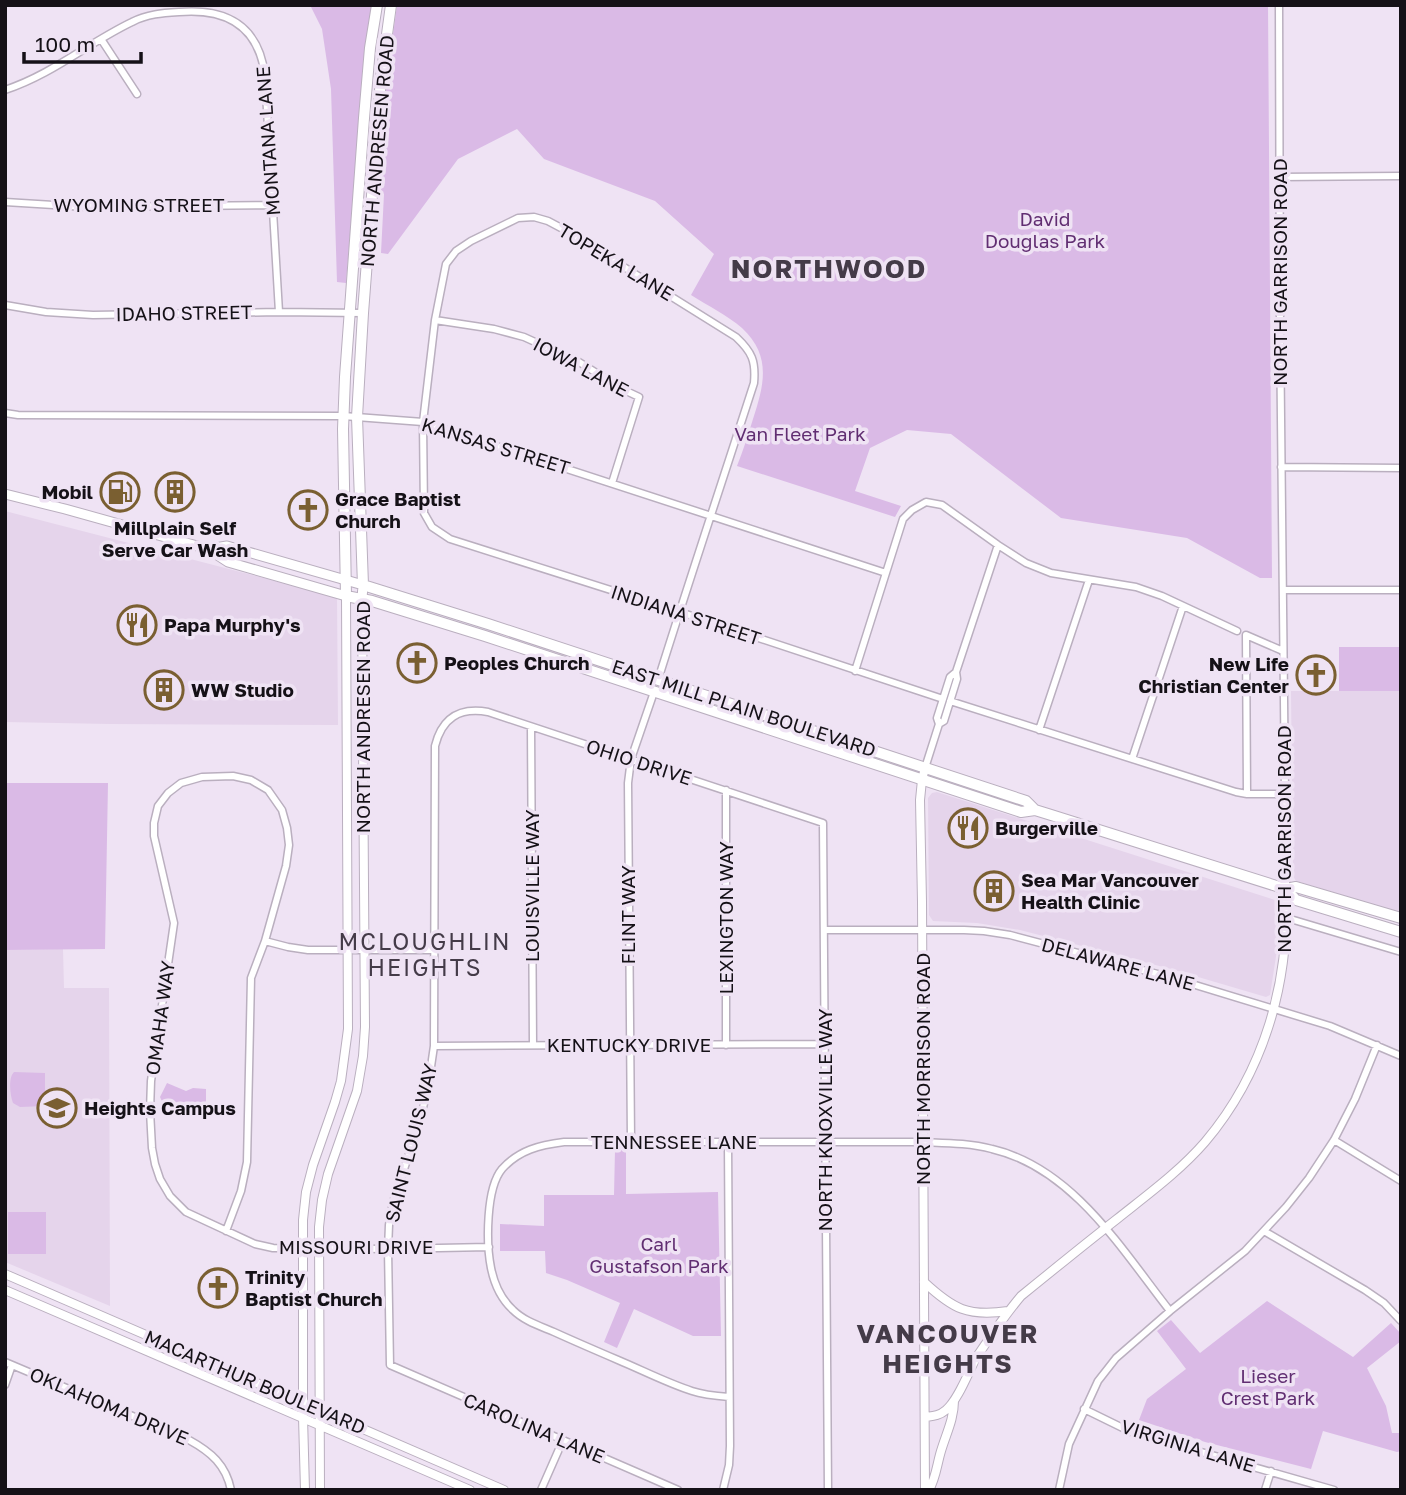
<svg xmlns="http://www.w3.org/2000/svg" width="1406" height="1495" font-family="'Golos Text',sans-serif">
<rect width="100%" height="100%" fill="#efe3f4"/>
<path fill="#e5d4eb" d="M5 511 337 597 338 725 110 724 5 722Z
M1291 691H1401V913L1296 881 1293 876Z
M937 792 1275 900 1279 905 1277 950 1270 995 1266 997 1171 969 1020 930 977 923 933 921 929 915 928 798 932 793Z
M63 949 64 988H109L110 1306 5 1262V950Z"/>
<path fill="#dabae6" d="M310 5H374L358 138 346 283 337 282 331 89 322 29Z
M397 5H1268L1272 578H1260L1187 538 1061 518 951 434 907 430 870 448 855 491 901 506 895 517 737 466C743 451 748 435 753 419 764 385 772 356 742 328 727 315 708 306 691 295L714 254 655 201 544 159 517 129 458 159 388 254 381 253 384 194 381 193 384 101Z
M1339 647H1401V691H1339Z
M5 783H108L105 949 5 950Z
M14 1072 45 1073V1106L20 1107 13 1103C10 1095 8 1078 14 1072Z
M167 1083 186 1091 193 1088 206 1089V1108H180L178 1110 165 1108 160 1097Z
M615 1150H626V1194L718 1192 721 1336H693L634 1309 617 1348 604 1342 620 1303 567 1280 546 1273 545 1251H500V1224L544 1226V1195H614Z
M8 1212H46V1254H8Z
M1267 1301 1353 1357 1391 1323 1401 1334V1341L1367 1368 1386 1406 1392 1433H1401V1451L1397 1452 1323 1431 1311 1469 1205 1442 1139 1420 1147 1399 1186 1369 1157 1331 1171 1320 1200 1353Z"/>
<g fill="none" stroke-linecap="round" stroke-linejoin="round">
<g stroke="#baafbf" stroke-width="9">
<path id="minor" d="M1279 5 1280 324 1286 889
M101 39 137 94
M5 90C53 74 88 43 132 22 147 14 163 13 179 12 227 8 259 26 265 76L279 312
M1279 177 1401 176
M5 202 86 207 273 205
M5 305 46 312 93 315 279 312 363 313
M435 320 494 329 524 337 579 362 622 389 639 397 612 483
M5 413 18 415 343 416 423 422 886 573
M1281 467 1401 468
M1283 590H1401
M855 671 903 519 912 510 926 502 942 505 998 545 1026 563 1051 573 1136 587 1162 596 1237 631
M658 680C689 581 722 482 754 383 756 361 752 352 736 337L563 229 548 221 534 217 518 218 471 241 456 251 446 264 435 320 423 422 424 513 432 527 450 539 680 612 943 699
M950 701 1236 792 1247 794H1285
M939 724 937 718 950 677 956 672 998 545
M531 727 533 1045
M1039 730 1089 580
M1132 759 1183 606
M925 768 939 724 944 721 957 679 956 672
M726 790V1045
M1247 794 1246 635 1283 651
M1287 918 1401 952
M824 930H964L984 931 1010 935 1169 977 1330 1026 1401 1056
M265 941 288 947 308 950H434
M434 1046 824 1044
M1334 1140 1401 1181
M631 1141 628 783 631 759 654 692
M226 1231 241 1191 247 1162 251 978 265 941 286 866 289 845 287 828 282 810 268 790 251 780 233 776 202 777 181 783 168 793 158 806 154 823V836L174 923 151 1081 150 1111 152 1148 155 1164 160 1179 170 1196 186 1212 255 1244 273 1248 388 1249 489 1247
M1264 1231 1365 1290 1384 1303 1401 1321
M5 1362 189 1440C211 1452 226 1465 231 1490
M5 1385 12 1365
M729 1397C716 1396 704 1395 692 1391 667 1383 642 1370 618 1360 597 1351 576 1342 554 1332 540 1326 524 1321 513 1310 501 1299 494 1283 491 1268 486 1243 486 1188 502 1169 519 1150 540 1145 564 1142H923C946 1143 969 1143 992 1149 1073 1168 1122 1250 1170 1311
M1084 1409 1131 1432 1334 1490
M541 1490 563 1440
M678 1490 390 1365 388 1249 389 1225 393 1202 419 1124 428 1087 434 1046 435 746C442 718 459 707 488 712L823 823 828 1490
M723 1490 729 1465 730 1446 728 1143
M1059 1490 1069 1444 1098 1381 1116 1358 1170 1311 1245 1251 1286 1207 1309 1178 1334 1140 1355 1099 1377 1045
M1265 1490 1271 1471"/>
</g>
<g stroke="#baafbf" stroke-width="10">
<path id="tertiary" d="M5 1274 504 1490
M924 1282C953 1309 968 1317 1008 1311
M5 1290 470 1490
M925 1417C933 1416 939 1416 946 1410 958 1400 968 1373 976 1358 990 1337 1005 1315 1021 1296 1053 1270 1085 1244 1117 1219 1147 1195 1180 1171 1205 1142 1265 1071 1290 981 1286 889
M305 1490 303 1417V1220L306 1192 313 1165 335 1102 341 1081 348 1029 346 596
M320 1490 319 1227 322 1200 328 1174 357 1091 363 1056 365 1027 362 599
M925 1490 922 902 920 800 922 780 925 768
M929 1490C936 1478 937 1464 941 1451 946 1434 954 1419 954 1401"/>
</g>
<g stroke="#baafbf" stroke-width="11">
<path id="secondary" d="M5 494 65 509 208 549 228 562 346 596
M208 549 227 546 363 585 362 599"/>
</g>
<g stroke="#baafbf" stroke-width="12">
<path id="primary" d="M377 5 370 48 364 118 345 377 343 429 346 596 372 601 485 636 1021 812 1035 810
M391 5 381 78 363 313 357 417 363 585 488 624 1026 801 1035 810 1048 814 1286 889 1296 900 1401 932
M1286 889 1296 887 1401 918"/>
</g>
<use href="#minor" stroke="#fff" stroke-width="6"/>
<use href="#tertiary" stroke="#fff" stroke-width="8"/>
<use href="#secondary" stroke="#fff" stroke-width="9"/>
<use href="#primary" stroke="#fff" stroke-width="10"/>
</g>
<defs>
<g id="fuel-ring" transform="scale(2.0125)"><circle r="9.5" fill="#efe3f4" stroke="#7a5f31" stroke-width="1.5"/><path d="M-5.5-6h7V0h2V4h1.3V-2.5L3-4.5l.8-.8L6-3V5H2.5V1h-1V6h-7ZM-4.2-4.7v3.2H.2V-4.7Z" fill="#7a5f31"/></g>
<g id="building-ring" transform="scale(2.0125)"><circle r="9.5" fill="#efe3f4" stroke="#7a5f31" stroke-width="1.5"/><path d="M-4-6H4V6H1V3H-1V6H-4ZM-2.5-4.3h1.7v1.8h-1.7ZM.8-4.3h1.7v1.8H.8ZM-2.5-1h1.7V.8h-1.7ZM.8-1h1.7V.8H.8Z" fill="#7a5f31"/></g>
<g id="church-ring" transform="scale(2.0125)"><circle r="9.5" fill="#efe3f4" stroke="#7a5f31" stroke-width="1.5"/><path d="M-1.2-6h2.4v3.5h3.3v2.4h-3.3V6h-2.4V-.1h-3.3v-2.4h3.3Z" fill="#7a5f31"/></g>
<g id="restaurant-ring" transform="scale(2.0125)"><circle r="9.5" fill="#efe3f4" stroke="#7a5f31" stroke-width="1.5"/><path d="M-5-6h1v4h1v-4h1v4h1v-4h1v5L-1.5 .5V6h-2V.5L-5-1ZM5-6V6H3V1.5H1.5Q1.5-4 5-6Z" fill="#7a5f31"/></g>
<g id="school-ring" transform="scale(2.0125)"><circle r="9.5" fill="#efe3f4" stroke="#7a5f31" stroke-width="1.5"/><path d="M0-5L7-2L0 1L-7-2ZM-4 1L0 2.5L4 1V4Q0 6-4 4Z" fill="#7a5f31"/></g>
</defs>
<g fill-rule="evenodd">
<use href="#fuel-ring" x="120" y="492"/>
<use href="#building-ring" x="175" y="492"/>
<use href="#church-ring" x="308" y="510"/>
<use href="#restaurant-ring" x="137" y="625"/>
<use href="#church-ring" x="417" y="663"/>
<use href="#church-ring" x="1316" y="675"/>
<use href="#building-ring" x="164" y="690"/>
<use href="#restaurant-ring" x="968" y="828"/>
<use href="#building-ring" x="994" y="891"/>
<use href="#school-ring" x="57" y="1108"/>
<use href="#church-ring" x="218" y="1288"/>
</g>
<g text-anchor="middle" stroke-width="7" stroke-linejoin="round" paint-order="stroke">
<g font-size="19" fill="#151117" stroke="#efe3f4">
<text transform="translate(268 141) rotate(-94)" y="7">MONTANA LANE</text>
<text transform="translate(377 151) rotate(-85)" y="7">NORTH ANDRESEN ROAD</text>
<text x="139" y="212">WYOMING STREET</text>
<text transform="translate(616 262) rotate(31)" y="7">TOPEKA LANE</text>
<text transform="translate(1280 272) rotate(-90)" y="7">NORTH GARRISON ROAD</text>
<text transform="translate(184 313) rotate(-1)" y="7">IDAHO STREET</text>
<text transform="translate(581 367) rotate(28)" y="7">IOWA LANE</text>
<text transform="translate(496 446) rotate(17)" y="7">KANSAS STREET</text>
<text transform="translate(686 615) rotate(18)" y="7">INDIANA STREET</text>
<text transform="translate(744 708) rotate(18)" y="7">EAST MILL PLAIN BOULEVARD</text>
<text transform="translate(363 717) rotate(-90)" y="7">NORTH ANDRESEN ROAD</text>
<text transform="translate(639 762) rotate(18)" y="7">OHIO DRIVE</text>
<text transform="translate(1284 839) rotate(-90)" y="7">NORTH GARRISON ROAD</text>
<text transform="translate(532 886) rotate(-90)" y="7">LOUISVILLE WAY</text>
<text transform="translate(628 915) rotate(-90)" y="7">FLINT WAY</text>
<text transform="translate(726 918) rotate(-90)" y="7">LEXINGTON WAY</text>
<text transform="translate(1118 964) rotate(15)" y="7">DELAWARE LANE</text>
<text transform="translate(160 1018) rotate(-82)" y="7">OMAHA WAY</text>
<text x="629" y="1052">KENTUCKY DRIVE</text>
<text transform="translate(923 1069) rotate(-90)" y="7">NORTH MORRISON ROAD</text>
<text transform="translate(825 1120) rotate(-90)" y="7">NORTH KNOXVILLE WAY</text>
<text x="674" y="1149">TENNESSEE LANE</text>
<text transform="translate(411 1143) rotate(-76)" y="7">SAINT LOUIS WAY</text>
<text x="356" y="1254">MISSOURI DRIVE</text>
<text transform="translate(255 1382) rotate(23)" y="7">MACARTHUR BOULEVARD</text>
<text transform="translate(109 1406) rotate(23)" y="7">OKLAHOMA DRIVE</text>
<text transform="translate(534 1428) rotate(23)" y="7">CAROLINA LANE</text>
<text transform="translate(1188 1446) rotate(17)" y="7">VIRGINIA LANE</text>
</g>
<g font-size="19" fill="#612e72" stroke="#efe3f4">
<text x="1045" y="226">David<tspan x="1045" dy="22">Douglas Park</tspan></text>
<text x="800" y="441">Van Fleet Park</text>
<text x="659" y="1251">Carl<tspan x="659" dy="22">Gustafson Park</tspan></text>
<text x="1268" y="1383">Lieser<tspan x="1268" dy="22">Crest Park</tspan></text>
</g>
<g font-size="19" font-weight="bold" fill="#151117" stroke="#efe3f4" text-anchor="start">
<text x="93" y="499" text-anchor="end">Mobil</text>
<text x="335" y="506">Grace Baptist<tspan x="335" dy="22">Church</tspan></text>
<text x="175" y="535" text-anchor="middle">Millplain Self<tspan x="175" dy="22">Serve Car Wash</tspan></text>
<text x="164" y="632">Papa Murphy's</text>
<text x="444" y="670">Peoples Church</text>
<text x="1289" y="671" text-anchor="end">New Life<tspan x="1289" dy="22">Christian Center</tspan></text>
<text x="191" y="697">WW Studio</text>
<text x="995" y="835">Burgerville</text>
<text x="1021" y="887">Sea Mar Vancouver<tspan x="1021" dy="22">Health Clinic</tspan></text>
<text x="84" y="1115">Heights Campus</text>
<text x="245" y="1284">Trinity<tspan x="245" dy="22">Baptist Church</tspan></text>
</g>
<g font-size="23" letter-spacing="2" fill="#443b48" stroke="#efe3f4">
<text x="425" y="950">MCLOUGHLIN<tspan x="425" dy="26">HEIGHTS</tspan></text>
</g>
<g font-size="26" font-weight="bold" letter-spacing="2" fill="#443b48" stroke="#efe3f4">
<text x="829" y="278">NORTHWOOD</text>
<text x="948" y="1343">VANCOUVER<tspan x="948" dy="30">HEIGHTS</tspan></text>
</g>
</g>
<rect width="1406" height="1495" fill="none" stroke="#151117" stroke-width="14"/>
<path d="M24 52v10h117v-10" fill="none" stroke="#151117" stroke-width="3.5"/>
<text x="35" y="52" font-size="21" fill="#151117" stroke="#efe3f4" stroke-width="5" paint-order="stroke">100 m</text>
</svg>
